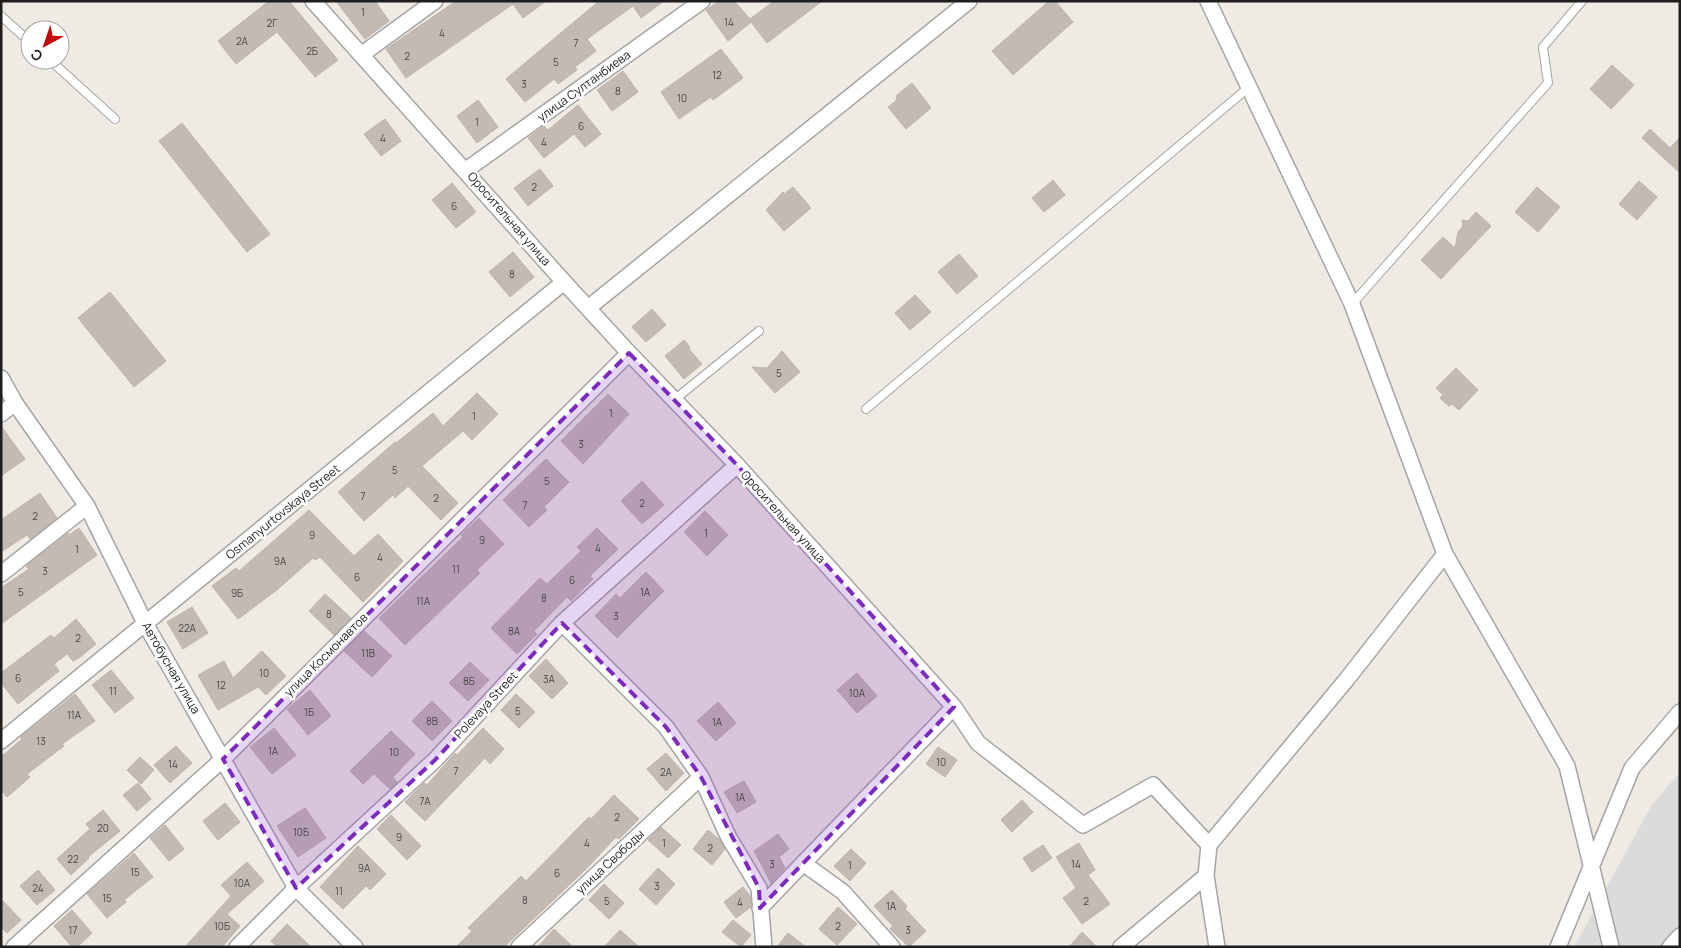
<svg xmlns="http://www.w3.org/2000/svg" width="1681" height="948" font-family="Manrope,sans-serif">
<rect width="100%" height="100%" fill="#efebe4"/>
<path fill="#dcdbdb" d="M1680 772V947H1574L1651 806Z"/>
<path fill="#c3bab4" stroke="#c0b1a7" d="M269 1H289L338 60 315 77 277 32 236 64 218 41Z
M336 1H375L389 21 365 39Z
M456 1H546L523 18 513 4 406 78 386 49Z
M599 1H664L641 18 633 6 587 39 596 51 575 67 577 70 558 84 554 79 525 102 506 79Z
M719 1H734L750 19 774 1H822L767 43 751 22 728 41 706 10Z
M1049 1H1055L1073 22 1013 75 992 51Z
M721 49 743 78 713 100 711 97 679 119 661 92Z
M1612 65 1634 85 1611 109 1590 89Z
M623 71 638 92 612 111 597 90Z
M912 83 931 108 906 129 888 107 896 101 897 95Z
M478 100 498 127 477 143 457 116Z
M578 105 601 134 585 147 574 134 544 158 528 138 544 126 548 130Z
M385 119 401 141 381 156 364 134Z
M182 123 270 234 247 252 159 141Z
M1650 129 1670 148 1680 137V173L1642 138Z
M540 169 553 186 528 206 514 188Z
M1053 180 1065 195 1044 212 1032 198Z
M1639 181 1657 197 1637 220 1619 204Z
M452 183 476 212 456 228 432 200Z
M793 187 811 208 784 231 766 210 783 192 784 194Z
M1537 187 1560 207 1538 232 1515 212Z
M1476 212 1491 226 1441 279 1421 260 1443 237 1455 248 1458 232 1463 226 1462 220 1468 221Z
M513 252 534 277 510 297 489 272Z
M959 254 978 276 957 294 938 272Z
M110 292 166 361 134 387 78 318Z
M915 295 931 312 910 330 895 313Z
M652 309 666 325 646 342 632 327Z
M684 340 690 347 689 349 702 364 684 379 665 356Z
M782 351 800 372 775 393 752 367 767 368Z
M1456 368 1478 390 1459 410 1452 404 1449 406 1440 398 1443 395 1436 388Z
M477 393 498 414 472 440 463 431 422 466 458 503 441 520 408 486 395 498 393 495 364 521 338 492 395 442 396 443 433 413 443 426Z
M608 394 629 414 583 464 561 441Z
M1 426 25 459 1 476Z
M546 459 569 482 544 507 547 510 529 527 503 500Z
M642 481 664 505 642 524 621 501Z
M40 493 57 518 30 539 27 535 1 552V520Z
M309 510 354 556 378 534 403 561 363 602 320 557 315 560 313 558 278 589 238 619 212 586 236 568 239 571Z
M705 511 728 535 707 556 684 532Z
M479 518 504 544 477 570 480 573 405 645 379 618 463 537 461 535Z
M79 528 97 555 1 624V588L29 569 26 566 68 533 69 535Z
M597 528 618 549 590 576 593 579 571 601 567 597 534 631 537 634 517 654 491 628 540 578 547 584 581 551 577 547Z
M646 572 664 591 617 638 595 616 616 594 620 598Z
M325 594 351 618 334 635 309 611Z
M192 607 208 633 183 649 167 622Z
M76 619 96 644 79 658 73 661 67 654 54 664 59 671 18 704 1 683V673L51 635 54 638Z
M364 631 392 656 372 677 344 651Z
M262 651 286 676 266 695 258 687 218 710 198 675 224 661 233 678Z
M546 659 568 683 552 699 529 676Z
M470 662 489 680 468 701 449 683Z
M111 670 134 698 115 713 92 685Z
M857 673 877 696 857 713 837 690Z
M310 690 331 716 308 735 287 709Z
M75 694 95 721 62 744 64 746 27 774 30 777 7 797 1 790V757L22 739 21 737Z
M516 694 535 712 519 728 501 710Z
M432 701 452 721 432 741 412 721Z
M718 702 736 723 716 741 697 721Z
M274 728 296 755 272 774 250 747Z
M483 728 504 749 490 764 485 758 425 821 405 802 424 783 427 785 455 753 457 755Z
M391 731 415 754 393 777 397 782 390 789 374 774 363 784 350 771Z
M176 746 192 763 170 783 154 765Z
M938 747 957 760 945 777 926 764Z
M666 753 684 773 666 791 647 769Z
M140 757 154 770 141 784 127 770Z
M744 781 756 802 737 813 724 792Z
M138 783 151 799 137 811 123 795Z
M614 795 639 819 619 839 616 837 586 869 504 947H456L472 931 468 928 521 876 526 881 589 817 591 819Z
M1022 800 1033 812 1012 832 1001 820Z
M225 803 240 822 218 840 203 821Z
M305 808 326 838 298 857 277 826Z
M103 810 120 831 88 857 89 858 71 875 57 859 90 829 86 824Z
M391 815 421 846 407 860 377 829Z
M165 825 184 849 169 861 150 838Z
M661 827 681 845 668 858 648 840Z
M708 830 720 840 725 849 712 865 693 849Z
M778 834 789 849 779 857 785 868 771 883 754 851Z
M1079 843 1095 870 1088 875 1110 904 1082 924 1063 898 1076 888 1056 857Z
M1043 845 1052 858 1032 872 1023 858Z
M358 846 386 874 370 890 366 886 343 909 320 887Z
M851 849 866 863 850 881 834 866Z
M134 853 153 877 124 900 126 902 107 918 87 894Z
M247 862 264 881 227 914 240 926 222 947H185L231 896 221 885Z
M658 868 675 884 656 905 639 889Z
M38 870 55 890 37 905 20 886Z
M604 884 624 903 609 919 589 900Z
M743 887 750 896 751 907 736 918 724 902Z
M892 890 907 906 905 909 926 931 909 947 890 929 893 926 874 906Z
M1 899 21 920 7 933 1 927Z
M838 907 857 924 837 945 819 929Z
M72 910 92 933 77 947H72L54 926Z
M733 920 751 935 741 947 722 932Z
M287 924 311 947H277L271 941Z
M554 929 573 947H538Z
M620 930 639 947H604Z
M1082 932 1097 947H1069Z
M788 933 806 947H777Z"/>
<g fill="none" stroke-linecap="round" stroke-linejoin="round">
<g stroke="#a5a5a5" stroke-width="10">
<path id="service" d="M1 16 30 42
M50 60 115 119
M1352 304 1548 83 1543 47 1582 1
M674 400 759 331
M866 409 1248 88"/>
</g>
<g stroke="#a5a5a5" stroke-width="18">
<path id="minor" d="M313 1 564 282 629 353 737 465 954 707 978 743 1083 825 1153 785 1209 845 1206 876 1217 947
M1208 1 1352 304 1445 554 1567 766 1611 947
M361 55 435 1
M466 170 702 1
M588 308 969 1
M1 378 15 403 87 506 146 625 296 888 355 947
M1 414 15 403
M1 574 87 506
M562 623 666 727 701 777 728 836 759 888 764 947
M1 741 564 282
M1209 845 1347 679 1445 554
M803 863 843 892 892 947
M760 908 954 707
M14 947 223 759 629 353
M237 947 296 888 435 760 562 623 737 465
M519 947 701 777
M1121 947 1206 876
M1558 947 1632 768 1680 712
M1670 947 1680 936"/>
</g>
<use href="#service" stroke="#fff" stroke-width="8"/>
<use href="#minor" stroke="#fff" stroke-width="15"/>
</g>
<path fill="#7b2cbf" fill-opacity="0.2" stroke="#7b2cbf" stroke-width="4" stroke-dasharray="10 6" stroke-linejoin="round" d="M629 353 737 465 954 707 760 908 759 888 701 777 666 727 562 623 435 760 296 888 223 759Z"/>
<g text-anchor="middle" stroke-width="5" stroke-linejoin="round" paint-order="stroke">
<g font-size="10" fill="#474544">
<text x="363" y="16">1</text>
<text x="729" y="26">14</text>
<text x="272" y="27">2Г</text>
<text x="442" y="37">4</text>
<text x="242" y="45">2А</text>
<text x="576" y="47">7</text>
<text x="312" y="55">2Б</text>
<text x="407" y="60">2</text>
<text x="556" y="66">5</text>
<text x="717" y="79">12</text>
<text x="524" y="88">3</text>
<text x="618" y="95">8</text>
<text x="682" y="102">10</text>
<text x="477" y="126">1</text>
<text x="581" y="130">6</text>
<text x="383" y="142">4</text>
<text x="544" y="146">4</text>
<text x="534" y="191">2</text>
<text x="454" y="210">6</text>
<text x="512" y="278">8</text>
<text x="779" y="377">5</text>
<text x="611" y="417">1</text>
<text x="474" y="420">1</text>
<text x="581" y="448">3</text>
<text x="395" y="474">5</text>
<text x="547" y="485">5</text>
<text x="363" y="500">7</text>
<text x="436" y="502">2</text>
<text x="642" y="507">2</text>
<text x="525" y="509">7</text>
<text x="35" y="520">2</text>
<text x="706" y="537">1</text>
<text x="312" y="539">9</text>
<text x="482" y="544">9</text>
<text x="598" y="552">4</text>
<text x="77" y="553">1</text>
<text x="380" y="561">4</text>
<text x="280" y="565">9А</text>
<text x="456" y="573">11</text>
<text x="45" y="575">3</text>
<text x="357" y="581">6</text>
<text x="572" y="584">6</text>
<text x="21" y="596">5</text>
<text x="645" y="596">1А</text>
<text x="237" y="597">9Б</text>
<text x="544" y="602">8</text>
<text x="423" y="605">11А</text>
<text x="329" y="618">8</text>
<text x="616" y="620">3</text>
<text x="187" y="632">22А</text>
<text x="514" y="635">8А</text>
<text x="78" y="642">2</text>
<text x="368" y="657">11В</text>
<text x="264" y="677">10</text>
<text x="18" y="682">6</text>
<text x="549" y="683">3А</text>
<text x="469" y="685">8Б</text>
<text x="221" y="689">12</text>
<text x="113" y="695">11</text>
<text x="857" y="697">10А</text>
<text x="518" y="715">5</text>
<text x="309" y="716">1Б</text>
<text x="74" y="719">11А</text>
<text x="432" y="725">8В</text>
<text x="717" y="726">1А</text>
<text x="41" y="745">13</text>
<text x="273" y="755">1А</text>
<text x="394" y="756">10</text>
<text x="941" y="766">10</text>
<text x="173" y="768">14</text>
<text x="456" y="775">7</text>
<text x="666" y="776">2А</text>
<text x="740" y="801">1А</text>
<text x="425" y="805">7А</text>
<text x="617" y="821">2</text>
<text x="103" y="832">20</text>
<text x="301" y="836">10Б</text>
<text x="399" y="841">9</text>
<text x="587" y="847">4</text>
<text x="664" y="847">1</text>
<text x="710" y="852">2</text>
<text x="73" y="863">22</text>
<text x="772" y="868">3</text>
<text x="1076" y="868">14</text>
<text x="850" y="869">1</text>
<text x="364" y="872">9А</text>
<text x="135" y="876">15</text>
<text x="557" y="877">6</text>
<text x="242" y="887">10А</text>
<text x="657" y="890">3</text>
<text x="38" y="892">24</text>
<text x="339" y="895">11</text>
<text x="107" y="902">15</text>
<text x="525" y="904">8</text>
<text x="607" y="905">5</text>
<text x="1086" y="905">2</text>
<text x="740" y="906">4</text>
<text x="891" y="910">1А</text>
<text x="222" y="930">10Б</text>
<text x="838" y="930">2</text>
<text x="73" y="934">17</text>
<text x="908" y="934">3</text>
</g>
<g font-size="12" fill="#1e1e1e" stroke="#fff">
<text transform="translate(584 86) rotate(-36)" y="4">улица Султанбиева</text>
<text transform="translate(509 219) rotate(49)" y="4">Оросительная улица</text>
<text transform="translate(283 512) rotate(-39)" y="4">Osmanyurtovskaya Street</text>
<text transform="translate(783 517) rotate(48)" y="4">Оросительная улица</text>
<text transform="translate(326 655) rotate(-45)" y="4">улица Космонавтов</text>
<text transform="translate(171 668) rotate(60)" y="4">Автобусная улица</text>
<text transform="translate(486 705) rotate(-47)" y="4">Polevaya Street</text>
<text transform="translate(610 862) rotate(-43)" y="4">улица Свободы</text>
</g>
</g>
<rect width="1681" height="948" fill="none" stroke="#1e1e1e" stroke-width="5"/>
<g transform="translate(45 45) rotate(220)"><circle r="24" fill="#ffffff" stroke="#a5a5a5"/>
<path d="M0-4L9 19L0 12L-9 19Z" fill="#c5070d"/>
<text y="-8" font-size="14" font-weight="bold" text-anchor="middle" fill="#1e1e1e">С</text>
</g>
</svg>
